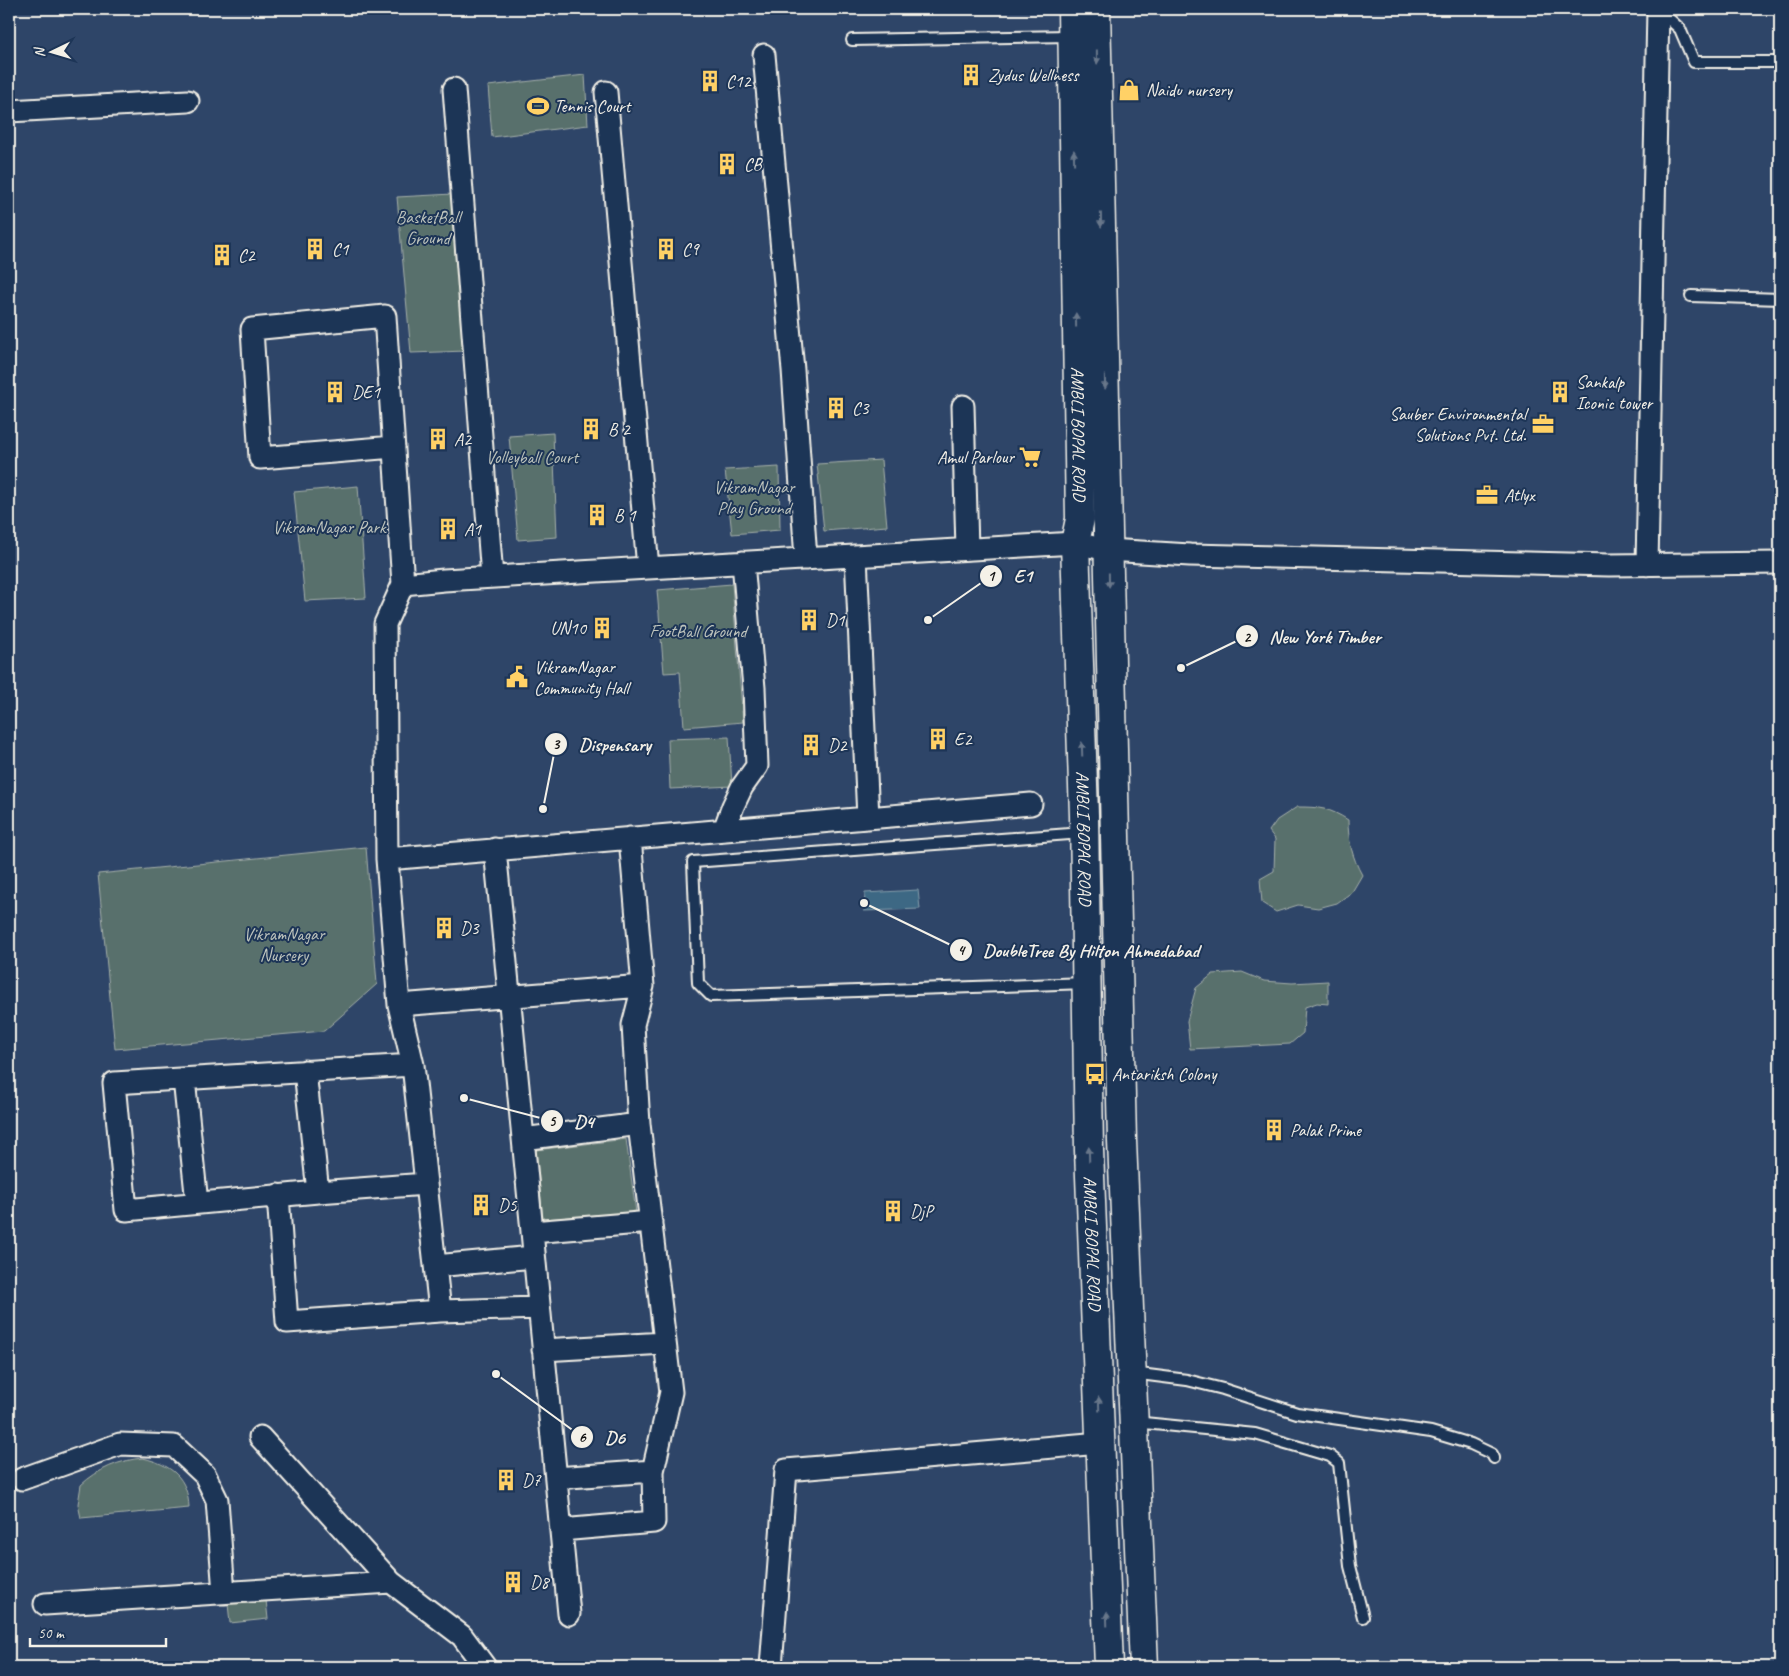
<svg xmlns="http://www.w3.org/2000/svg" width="1789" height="1676" font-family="Caveat,sans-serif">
<rect width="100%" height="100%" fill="#2e4568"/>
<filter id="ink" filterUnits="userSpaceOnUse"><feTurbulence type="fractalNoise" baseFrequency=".02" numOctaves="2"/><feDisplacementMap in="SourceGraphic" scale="10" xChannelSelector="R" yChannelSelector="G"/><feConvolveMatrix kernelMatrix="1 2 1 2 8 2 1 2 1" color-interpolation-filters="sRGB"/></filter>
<g filter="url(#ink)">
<path fill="#59706c" stroke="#a6b0aa" d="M585 75 588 125 492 137 488 86Z
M453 194 466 351 411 353 397 197Z
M553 433 557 537 518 540 509 436Z
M881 460 887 526 824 531 817 464Z
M779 467 780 530 732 534 725 470Z
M358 486 366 598 305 601 294 492Z
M732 584 743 722 684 727 680 672 664 673 657 590Z
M729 737 732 786 670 789 668 739Z
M1297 807C1320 807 1329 808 1348 820 1348 840 1352 857 1362 875L1352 892 1337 903 1318 908 1298 905 1276 912 1262 903 1260 879 1274 871 1275 839 1269 831 1277 820Z
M366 847 377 984 324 1031 115 1049 98 874Z
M1242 972 1264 981 1292 983 1328 981V1004L1317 1003 1305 1007 1303 1033 1290 1044 1190 1049 1187 1021 1196 988 1213 974Z
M626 1139 636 1213 543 1219 536 1150Z
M143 1458C171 1465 188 1477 189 1508L81 1518 78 1504 81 1485C98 1469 120 1460 143 1458Z
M266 1600 268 1619 230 1623 228 1604Z"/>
<path fill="#3d6884" stroke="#869fac" d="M918 890 920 909 864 911 865 893Z"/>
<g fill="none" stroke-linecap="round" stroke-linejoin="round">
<g stroke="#f4f1e8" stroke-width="14">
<path id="lane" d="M1658 9 1680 29 1694 62H1780
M852 40 1071 36
M1691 296 1780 299
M1083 833 693 862 698 983 711 996 1086 983
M1132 1373 1187 1380 1223 1389 1297 1413 1431 1432 1471 1444 1492 1454 1494 1458
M1134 1422 1255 1434 1330 1456 1339 1463 1350 1566 1363 1617"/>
</g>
<g stroke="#f4f1e8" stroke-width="25">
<path id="street" d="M764 55 793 370 806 559
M454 89 492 577
M606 92 648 568
M9 111 188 101
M963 406 967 549
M394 447 260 458 252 329 385 316 403 584 444 580 1075 543 1108 550 1190 555 1609 565 1780 563
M856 556 868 818
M1647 565 1658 9
M724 830 733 806 742 787 757 766 754 688 743 562
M630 838 643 986 633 1025 639 1124 671 1392 653 1471
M495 849 569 1614
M387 859 1031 804
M399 1005 387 859 385 624 403 584
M305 1071 318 1192 126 1210 114 1083 413 1065
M184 1079 197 1203
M523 1139 639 1124
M318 1192 426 1184
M278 1195 287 1322 440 1311 539 1308
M532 1232 651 1222
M435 1266 534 1257
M440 1311 413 1065 399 1005 643 986
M543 1350 665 1343
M260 1437 391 1582 462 1636 485 1667
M556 1478 653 1471 654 1522 561 1530
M22 1479 120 1444 174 1446 205 1475 217 1500 224 1593
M45 1604 391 1582
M771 1667 786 1470 1100 1443"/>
</g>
<g stroke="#f4f1e8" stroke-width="31">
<g id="secondary">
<path id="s1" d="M1072 9 1080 519 1075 543 1084 815 1089 1150 1109 1667"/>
<path d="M1096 9 1122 1141 1144 1667"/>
</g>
</g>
<use href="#lane" stroke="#1d3557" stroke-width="10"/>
<use href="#street" stroke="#1d3557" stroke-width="21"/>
<use href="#secondary" stroke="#1d3557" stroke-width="28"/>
</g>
<defs><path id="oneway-solid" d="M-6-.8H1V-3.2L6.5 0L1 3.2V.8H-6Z" transform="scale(1.25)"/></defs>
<g fill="#68778a">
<use href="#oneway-solid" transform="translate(1097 57) rotate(89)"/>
<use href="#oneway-solid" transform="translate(1074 157) rotate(-91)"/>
<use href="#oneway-solid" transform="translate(1101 220) rotate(89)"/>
<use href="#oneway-solid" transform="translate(1076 320) rotate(-91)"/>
<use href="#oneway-solid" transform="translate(1105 382) rotate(89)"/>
<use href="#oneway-solid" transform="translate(1109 580) rotate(89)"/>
<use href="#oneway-solid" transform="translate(1082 749) rotate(-92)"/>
<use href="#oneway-solid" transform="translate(1089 1154) rotate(-92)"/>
<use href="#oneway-solid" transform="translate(1099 1404) rotate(-92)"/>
<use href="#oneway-solid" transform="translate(1107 1619) rotate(-92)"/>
</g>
</g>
<defs>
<g id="building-bare" transform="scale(1.725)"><path d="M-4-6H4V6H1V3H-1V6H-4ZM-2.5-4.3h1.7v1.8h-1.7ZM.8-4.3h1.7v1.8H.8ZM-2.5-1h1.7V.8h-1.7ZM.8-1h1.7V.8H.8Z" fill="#ffd166" stroke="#1d3557" stroke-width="2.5" paint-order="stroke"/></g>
<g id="shop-bare" transform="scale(1.725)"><path d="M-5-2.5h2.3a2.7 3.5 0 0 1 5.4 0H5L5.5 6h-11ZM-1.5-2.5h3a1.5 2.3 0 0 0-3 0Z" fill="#ffd166" stroke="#1d3557" stroke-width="2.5" paint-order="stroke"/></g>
<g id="stadium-bare" transform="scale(1.725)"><path d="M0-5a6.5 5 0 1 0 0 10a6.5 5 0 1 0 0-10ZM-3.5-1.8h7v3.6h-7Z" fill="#ffd166" stroke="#1d3557" stroke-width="2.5" paint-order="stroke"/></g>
<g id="office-bare" transform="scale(1.725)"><path d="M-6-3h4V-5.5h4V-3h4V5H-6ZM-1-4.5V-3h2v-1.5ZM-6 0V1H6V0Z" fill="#ffd166" stroke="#1d3557" stroke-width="2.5" paint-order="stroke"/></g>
<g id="supermarket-bare" transform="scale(1.725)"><path d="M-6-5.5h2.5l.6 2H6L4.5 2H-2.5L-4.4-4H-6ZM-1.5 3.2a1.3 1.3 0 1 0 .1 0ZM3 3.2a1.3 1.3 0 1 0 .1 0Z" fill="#ffd166" stroke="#1d3557" stroke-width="2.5" paint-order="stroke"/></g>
<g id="civic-bare" transform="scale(1.725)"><path d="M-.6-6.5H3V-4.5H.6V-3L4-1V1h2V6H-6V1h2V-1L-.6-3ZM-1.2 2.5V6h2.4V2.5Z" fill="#ffd166" stroke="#1d3557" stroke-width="2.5" paint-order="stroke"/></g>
<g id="bus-bare" transform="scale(1.725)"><path d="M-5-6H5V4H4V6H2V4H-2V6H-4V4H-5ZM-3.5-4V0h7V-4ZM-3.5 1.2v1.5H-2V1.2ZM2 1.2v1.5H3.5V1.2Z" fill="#ffd166" stroke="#1d3557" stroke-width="2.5" paint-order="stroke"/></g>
</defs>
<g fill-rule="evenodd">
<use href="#building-bare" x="971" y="75"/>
<use href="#building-bare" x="710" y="81"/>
<use href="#shop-bare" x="1129" y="90"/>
<use href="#stadium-bare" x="538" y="106"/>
<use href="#building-bare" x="727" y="164"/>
<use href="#building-bare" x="315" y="249"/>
<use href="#building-bare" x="666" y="249"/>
<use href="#building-bare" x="222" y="255"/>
<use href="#building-bare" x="335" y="392"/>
<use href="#building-bare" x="1560" y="392"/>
<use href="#building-bare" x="836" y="408"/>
<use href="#office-bare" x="1543" y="424"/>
<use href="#building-bare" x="591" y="429"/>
<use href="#building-bare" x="438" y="439"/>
<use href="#supermarket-bare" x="1030" y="457"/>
<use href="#office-bare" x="1487" y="495"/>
<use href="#building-bare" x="597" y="515"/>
<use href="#building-bare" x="448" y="529"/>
<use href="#building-bare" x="809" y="620"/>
<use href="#building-bare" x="602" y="628"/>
<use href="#civic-bare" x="517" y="677"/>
<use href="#building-bare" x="938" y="739"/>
<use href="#building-bare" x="811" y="745"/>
<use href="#building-bare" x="444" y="928"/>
<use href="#bus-bare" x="1095" y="1074"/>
<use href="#building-bare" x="1274" y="1130"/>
<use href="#building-bare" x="481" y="1205"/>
<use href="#building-bare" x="893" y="1211"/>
<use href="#building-bare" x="506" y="1480"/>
<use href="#building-bare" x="513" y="1582"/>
</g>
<g text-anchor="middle" stroke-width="4" stroke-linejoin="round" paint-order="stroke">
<g font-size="18" fill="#f4f1e8" stroke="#1d3557" text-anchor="start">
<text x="988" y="81">Zydus Wellness</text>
<text x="726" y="87">C12</text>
<text x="1146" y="96">Naidu nursery</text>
<text x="554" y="112">Tennis Court</text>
<text x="744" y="170">CB</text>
<text x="332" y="255">C1</text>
<text x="682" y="255">C9</text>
<text x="238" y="261">C2</text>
<text x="1576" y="388">Sankalp<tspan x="1576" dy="21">Iconic tower</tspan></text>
<text x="352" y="398">DE1</text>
<text x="852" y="414">C3</text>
<text x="1526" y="420" text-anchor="end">Sauber Environmental<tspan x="1526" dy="21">Solutions Pvt. Ltd.</tspan></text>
<text x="608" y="435">B 2</text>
<text x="454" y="445">A2</text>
<text x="1014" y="463" text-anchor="end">Amul Parlour</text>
<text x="1504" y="501">Atlyx</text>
<text x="614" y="521">B 1</text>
<text x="464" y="535">A1</text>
<text x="826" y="626">D1</text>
<text x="586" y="634" text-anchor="end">UN10</text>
<text x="534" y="673">VikramNagar<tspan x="534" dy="21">Community Hall</tspan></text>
<text x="954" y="745">E2</text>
<text x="828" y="751">D2</text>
<text x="460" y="934">D3</text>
<text x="1112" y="1080">Antariksh Colony</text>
<text x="1290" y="1136">Palak Prime</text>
<text x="498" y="1211">D5</text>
<text x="910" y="1217">DjP</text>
<text x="522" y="1486">D7</text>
<text x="530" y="1588">D8</text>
</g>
<g font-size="18" fill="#bec4bd" stroke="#1d3557">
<text x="428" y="223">BasketBall<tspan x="428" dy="21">Ground</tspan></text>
<text x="532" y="463">Volleyball Court</text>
<text x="754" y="493">VikramNagar<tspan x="754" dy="21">Play Ground</tspan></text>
<text x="329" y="533">VikramNagar Park</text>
<text x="698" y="637">FootBall Ground</text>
<text x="284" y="940">VikramNagar<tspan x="284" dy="21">Nursery</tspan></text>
</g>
<g font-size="18" fill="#f4f1e8" stroke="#1d3557">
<text dy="6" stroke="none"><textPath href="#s1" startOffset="425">AMBLI BOPAL ROAD</textPath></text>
<text dy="6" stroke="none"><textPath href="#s1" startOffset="830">AMBLI BOPAL ROAD</textPath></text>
<text dy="6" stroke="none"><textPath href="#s1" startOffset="1235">AMBLI BOPAL ROAD</textPath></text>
</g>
</g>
<path fill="none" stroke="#f4f1e8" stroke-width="2" d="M928 620L991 576M1181 668L1247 636M543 809L556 744M864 903L961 950M464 1098L552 1121M496 1374L582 1437"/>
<g fill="#f4f1e8" stroke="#1d3557" stroke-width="2">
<circle cx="928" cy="620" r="5"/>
<circle cx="1181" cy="668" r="5"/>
<circle cx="543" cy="809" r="5"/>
<circle cx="864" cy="903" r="5"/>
<circle cx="464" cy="1098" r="5"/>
<circle cx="496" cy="1374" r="5"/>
<circle cx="991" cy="576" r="12"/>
<circle cx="1247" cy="636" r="12"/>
<circle cx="556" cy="744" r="12"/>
<circle cx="961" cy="950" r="12"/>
<circle cx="552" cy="1121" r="12"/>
<circle cx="582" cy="1437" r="12"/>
</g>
<g font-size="15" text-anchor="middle" font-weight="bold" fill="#111">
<text x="991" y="581">1</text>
<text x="1247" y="642">2</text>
<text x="556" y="749">3</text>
<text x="961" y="955">4</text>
<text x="552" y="1126">5</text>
<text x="582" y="1442">6</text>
</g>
<g font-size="19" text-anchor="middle" font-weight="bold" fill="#f4f1e8" stroke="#1d3557" stroke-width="4" stroke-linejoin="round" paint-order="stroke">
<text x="1023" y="582">E1</text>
<text x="1325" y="643">New York Timber</text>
<text x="615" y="751">Dispensary</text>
<text x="1091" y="957">DoubleTree By Hilton Ahmedabad</text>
<text x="584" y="1128">D4</text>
<text x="615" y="1444">D6</text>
</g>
<rect width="1789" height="1676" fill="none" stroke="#1d3557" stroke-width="30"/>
<rect x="15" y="15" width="1759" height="1646" fill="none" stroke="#f4f1e8" stroke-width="2" filter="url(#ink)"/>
<g transform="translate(52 52) rotate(265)" stroke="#1d3557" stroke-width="4" paint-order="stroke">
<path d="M0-4L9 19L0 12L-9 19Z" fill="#f4f1e8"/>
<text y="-8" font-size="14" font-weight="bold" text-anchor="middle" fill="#f4f1e8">N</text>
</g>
<path d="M30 1638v8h136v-8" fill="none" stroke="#f4f1e8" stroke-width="2.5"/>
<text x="38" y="1638" font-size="15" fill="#f4f1e8" stroke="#1d3557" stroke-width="4" paint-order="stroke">50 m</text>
</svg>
